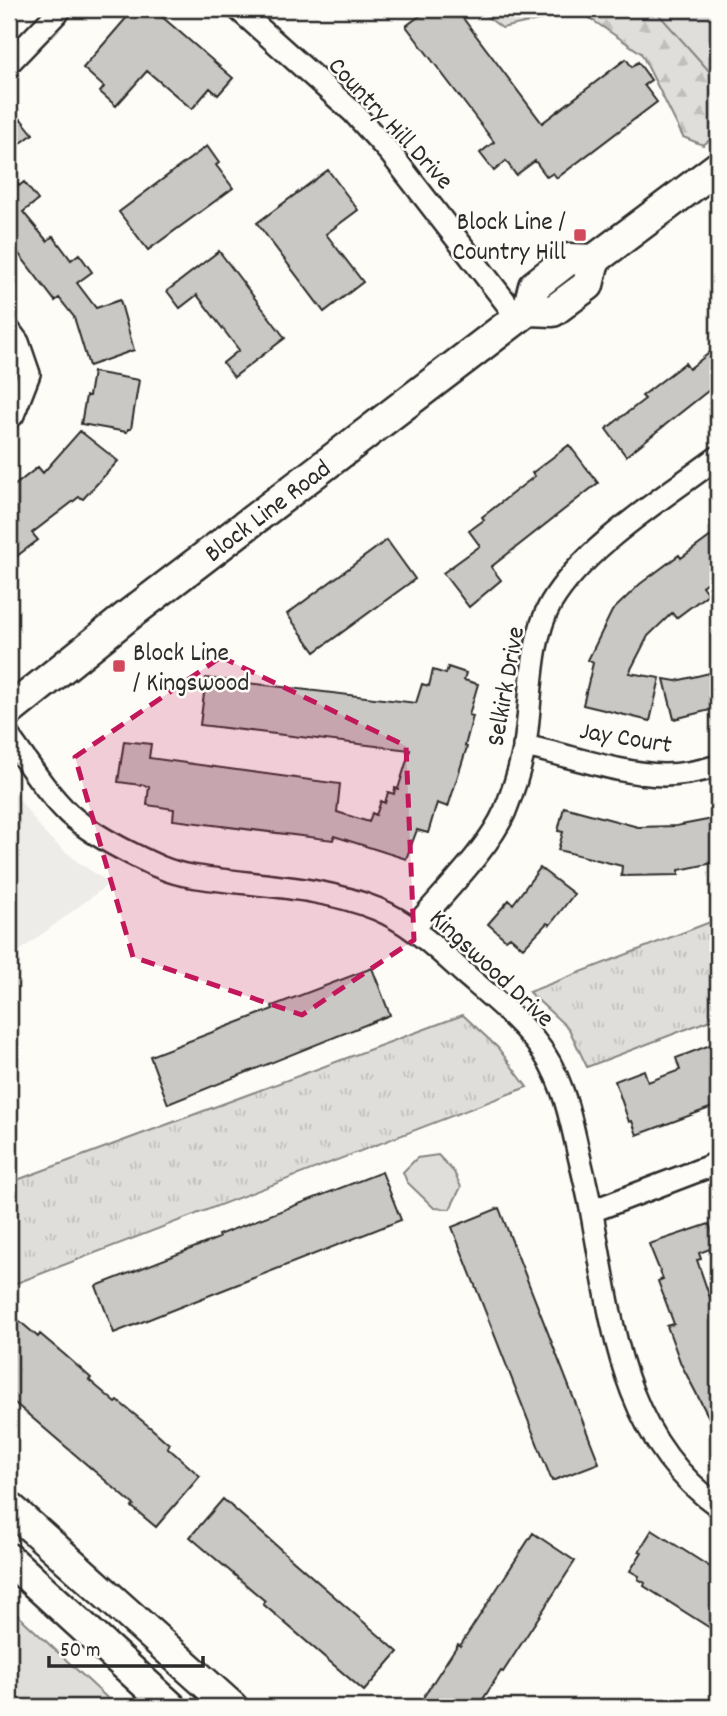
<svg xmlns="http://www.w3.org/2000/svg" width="727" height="1716" font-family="Dekko,sans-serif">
<defs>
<pattern id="grass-tufts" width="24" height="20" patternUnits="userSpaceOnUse" patternTransform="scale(1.75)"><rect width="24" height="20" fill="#dfdeda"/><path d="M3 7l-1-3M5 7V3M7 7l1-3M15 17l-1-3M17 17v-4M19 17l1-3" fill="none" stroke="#c0bfbb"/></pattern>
<pattern id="forest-firs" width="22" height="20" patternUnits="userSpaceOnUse" patternTransform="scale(1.75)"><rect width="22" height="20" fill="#dfdeda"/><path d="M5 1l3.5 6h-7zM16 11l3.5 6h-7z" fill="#c0bfbb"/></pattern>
</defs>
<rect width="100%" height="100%" fill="#fdfcf7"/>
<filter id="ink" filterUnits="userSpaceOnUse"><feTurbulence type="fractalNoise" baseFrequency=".0143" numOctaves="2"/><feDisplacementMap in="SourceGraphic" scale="14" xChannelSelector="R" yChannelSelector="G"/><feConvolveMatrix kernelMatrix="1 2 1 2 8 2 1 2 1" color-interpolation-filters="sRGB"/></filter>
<g filter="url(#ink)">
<path fill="#edece8" d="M9 786 46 835 79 863 110 883 9 959Z"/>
<path fill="url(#grass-tufts)" stroke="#858482" stroke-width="2" d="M718 919V1017L587 1067 569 1029 529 992Z
M463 1015 498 1048 527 1087 9 1286V1183Z"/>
<path fill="url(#forest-firs)" stroke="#858482" stroke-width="2" d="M477 9H718V134L703 145 683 137 641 53 579 11 502 28Z"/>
<path fill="#dfdeda" stroke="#858482" stroke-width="2" d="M654 9H718V81Z
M438 1155 454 1172 461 1187 450 1209 434 1208 407 1182 403 1172 417 1158Z
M9 1607 117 1707H9Z"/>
<path fill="#c9c8c4" stroke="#2b2b2b" stroke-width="2" d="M134 9H153L233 78 218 95 210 88 192 109 147 71 116 106 100 92 104 87 83 68Z
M429 9H456L542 123 626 59 632 67 638 62 651 80 644 85 657 102 557 178 553 173 547 177 535 161 516 175 506 161 494 171 480 153 494 142 406 26Z
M21 119 33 134 9 152V129Z
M207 146 219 163 216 165 233 188 148 250 119 212Z
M328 170 358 210 326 234 363 282 324 312 257 223Z
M9 172 19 186 24 182 38 200 23 212 47 241 53 236 71 260 79 254 92 272 77 283 96 308 120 300 134 350 89 366 74 317 59 298 55 301 12 245 17 241 9 231Z
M219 251 285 338 234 377 223 363 239 350 197 295 180 308 167 291Z
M718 346V383L626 456 606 429 645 399 642 396 685 363 689 369Z
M93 372 139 380 131 429H128L127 432 81 424 86 396H89Z
M80 431 118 461 83 499 79 497 32 533 38 540 9 562V490L38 467 43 473Z
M569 445 598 483 491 567 501 580 469 607 443 573 480 546 469 531 484 520 482 517 535 476 532 473Z
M711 536 718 546V574L702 586 708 594 676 618 672 613 648 636 629 673 660 678 650 721 583 705 593 663 588 660 612 611 640 584 679 555 681 558Z
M387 540 415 579 315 652 287 614Z
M448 667 466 673 464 680 478 684 469 715 473 716 465 746 467 747 448 807 437 803 428 833 417 830 406 859 334 836 333 840 173 820 174 809 147 805 149 786 118 782 124 741 151 744 149 758 340 784 337 812 369 822 372 813 376 815 381 801 385 803 388 792 394 794 395 788 398 789 410 750 200 725 206 678 416 703 422 684 429 686 433 670 446 674Z
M718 671V708L674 719 664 679 676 681Z
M564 807 638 827 676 826 718 818V862L679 870V875L621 876 622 866 558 850 563 832 558 831Z
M540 868 574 894 550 925 547 923 523 948 510 937 506 940 488 924 509 900 513 904Z
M372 968 390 1015 168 1104 150 1056 273 1009 272 1006Z
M718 1042V1105L637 1135 632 1121 629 1122 615 1081 644 1070 648 1082 680 1070 676 1058Z
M382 1172 401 1220 114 1333 96 1286 219 1238 218 1235Z
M499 1208 599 1463 552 1481 452 1227Z
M709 1224 718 1246 699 1253 701 1259 697 1260 718 1321V1435L681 1364 667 1326 674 1324 658 1281 663 1279 649 1244Z
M9 1312 38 1337 40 1334 65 1355 91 1378 89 1380 116 1403 118 1401 151 1428 169 1444 167 1447 200 1476 156 1527 132 1507 134 1505 9 1398Z
M223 1499 398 1652 364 1691 263 1604 265 1601 190 1537Z
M652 1530 718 1572V1633L644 1586 645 1583 638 1579 639 1576 630 1571 642 1552 639 1551Z
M533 1533 575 1561 503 1672 501 1671 478 1707H417L458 1644 460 1646Z"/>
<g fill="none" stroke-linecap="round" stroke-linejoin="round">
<g stroke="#2b2b2b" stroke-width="26">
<path id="street" d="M238 9 353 112 391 154 518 318
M9 63 61 9
M9 330 18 342 29 374 13 415 9 418
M9 737C28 763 46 792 69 814 88 831 110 843 132 854 150 863 170 873 191 876 253 886 318 885 377 909 411 923 438 950 465 974 489 995 515 1016 535 1041 560 1071 569 1110 577 1147 582 1169 588 1192 592 1214 612 1322 621 1437 718 1506
M524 746C570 755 617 774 664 775 682 775 701 771 718 766
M413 929C441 895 488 850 505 811 513 791 521 766 525 744 532 702 529 641 551 603 584 547 665 497 718 457
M592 1211 718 1163"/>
</g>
<g stroke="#2b2b2b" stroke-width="35">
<g id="secondary">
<path d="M528 310 553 311 588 285 594 260"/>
<path id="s1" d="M9 711 130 614 528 310 534 286 569 259 594 260 718 167"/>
<path d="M9 1507 232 1707"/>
<path d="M9 1559 171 1707"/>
</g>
</g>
<use href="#street" stroke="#fdfcf7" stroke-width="21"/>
<use href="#secondary" stroke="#fdfcf7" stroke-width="30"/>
</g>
</g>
<path fill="#c2185b" fill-opacity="0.2" stroke="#c2185b" stroke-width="5" stroke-dasharray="14 9" stroke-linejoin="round" d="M221 657 406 746 414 940 302 1015 133 957 75 757Z"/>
<g fill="#d1495b" stroke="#fdfcf7" stroke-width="2.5">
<rect x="573" y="228" width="14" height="14" rx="3.5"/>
<rect x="112" y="659" width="14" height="14" rx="3.5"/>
</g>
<g text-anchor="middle" stroke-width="5" stroke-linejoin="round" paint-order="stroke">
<g font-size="26" fill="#2b2b2b" stroke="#fdfcf7">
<text transform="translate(392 122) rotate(47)" y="9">Country Hill Drive</text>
<text dy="9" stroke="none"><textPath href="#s1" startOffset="327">Block Line Road</textPath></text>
<text transform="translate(504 686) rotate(-80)" y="9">Selkirk Drive</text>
<text transform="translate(626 736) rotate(9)" y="9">Jay Court</text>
<text transform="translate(493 967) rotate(43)" y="9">Kingswood Drive</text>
</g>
<g font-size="26" fill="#2b2b2b" stroke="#fdfcf7" text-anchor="end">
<text x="566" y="229">Block Line /<tspan x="566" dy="30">Country Hill</tspan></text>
<text x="133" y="660" text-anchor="start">Block Line<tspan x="133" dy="30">/ Kingswood</tspan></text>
</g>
</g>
<rect width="727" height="1716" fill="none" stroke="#fdfcf7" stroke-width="35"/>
<rect x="18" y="18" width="692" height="1681" fill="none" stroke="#2b2b2b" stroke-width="2.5" filter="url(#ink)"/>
<path d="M49 1656v10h154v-10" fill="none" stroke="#2b2b2b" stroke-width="3.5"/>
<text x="60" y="1656" font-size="21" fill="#2b2b2b" stroke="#fdfcf7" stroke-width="5" paint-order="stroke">50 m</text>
</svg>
